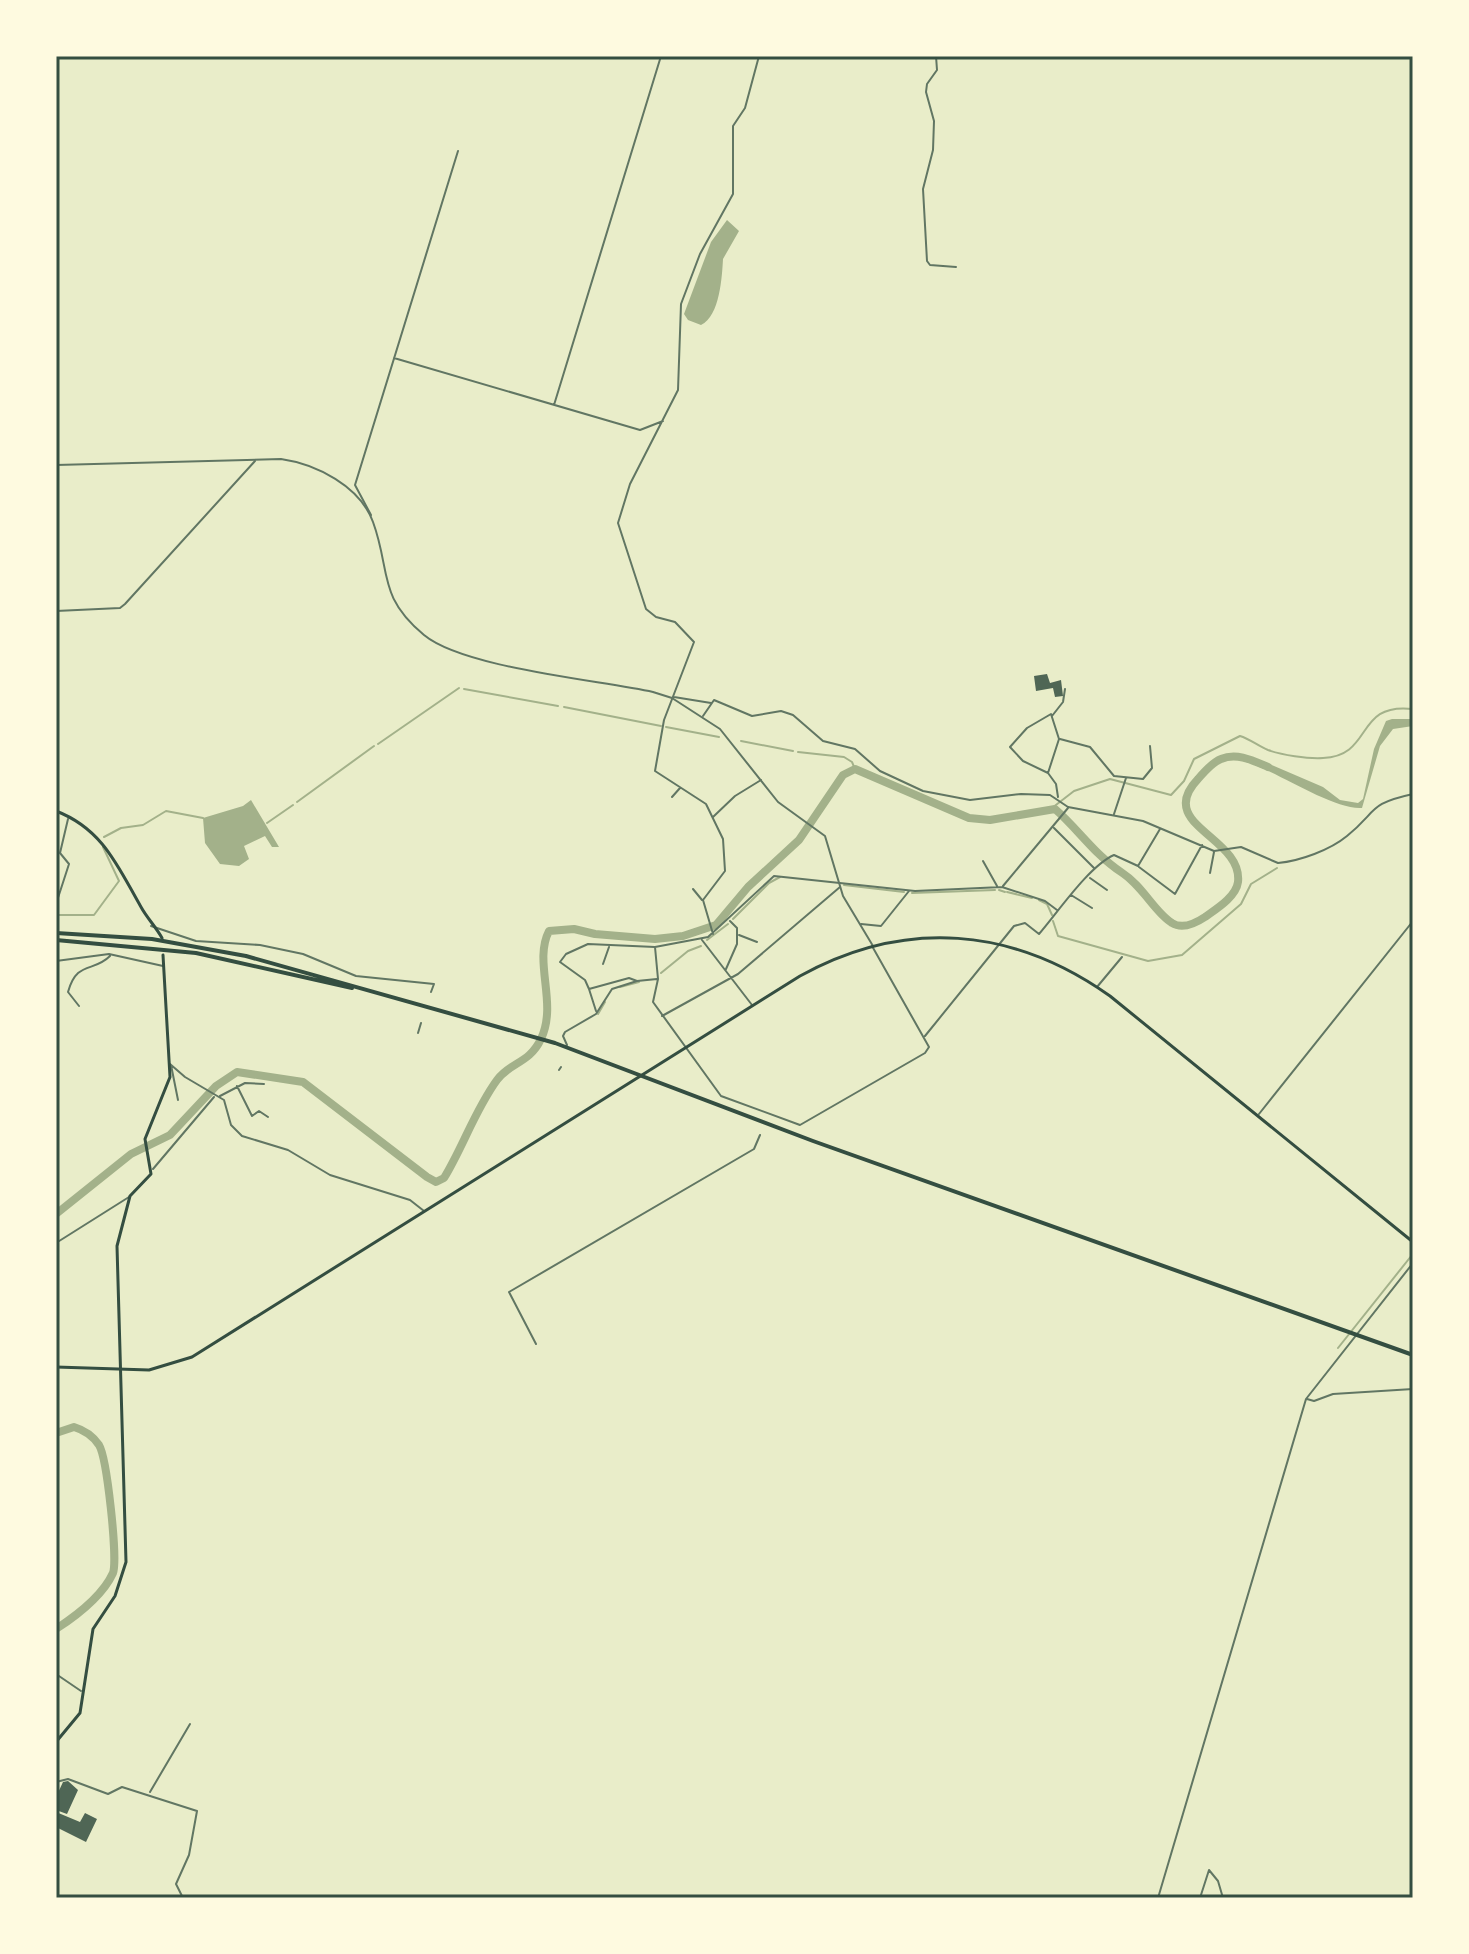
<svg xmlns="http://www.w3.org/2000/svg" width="1469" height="1954" font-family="'PT Sans',sans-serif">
<rect width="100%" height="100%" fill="#e9edc9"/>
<path fill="#a3b18a" d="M727 220 739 231 723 259C722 276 720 316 701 325L688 320 684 314 711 242Z
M1392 719H1413V726L1393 729 1380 746 1362 808C1336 810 1285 777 1257 766L1260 760 1323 787 1340 800 1358 803 1363 799 1374 749 1386 721Z
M251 800 279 847H272L265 836 244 846 249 859 239 866 220 864 205 843 203 818 243 806Z"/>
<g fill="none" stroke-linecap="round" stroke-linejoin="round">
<path stroke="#a3b18a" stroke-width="2" d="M464 689 558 706
M564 707 661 726
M666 727 719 737
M741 741 793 751
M378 744 459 688
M798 752 844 757 852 762 855 769
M297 802 374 746
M1052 808 1074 791 1110 779 1171 795 1184 781 1194 759 1240 736C1250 739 1258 746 1268 750 1282 755 1307 759 1323 758 1374 756 1354 702 1413 709
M267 823 293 805
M104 837 121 828 143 825 166 811 203 818
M844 885 904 892
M999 890 1005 892
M1007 892 1032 898
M912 893 995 890
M1039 900 1047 904 1052 915
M56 915H94L119 881 103 847
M733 919 769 883 780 877
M1053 921 1058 936 1148 961 1182 955 1241 904 1251 884 1277 868
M707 940 728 924
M661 973 688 951 701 946
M620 987 639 982
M598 1014 605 1002
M1338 1348 1412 1255"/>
<path stroke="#a3b18a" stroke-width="8" d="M56 1214 131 1154 170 1135 216 1086 237 1072 303 1082 427 1177 436 1182 444 1178C463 1147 475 1110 497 1080 510 1062 529 1064 541 1039 558 1003 533 962 549 931L574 929 595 934 655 939 683 936 716 925 748 887 799 840 843 775 855 769 969 818 990 820 1055 809C1078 829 1095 855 1121 872 1143 886 1155 913 1172 923 1183 930 1196 923 1205 917 1216 909 1236 897 1238 882 1243 837 1154 825 1198 779 1204 772 1213 762 1221 759 1237 752 1254 761 1268 767
M56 1433 74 1427C84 1430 93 1436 99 1445 107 1458 118 1559 113 1573 103 1595 76 1616 56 1629"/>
</g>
<path fill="#4f6655" d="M1047 674 1050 683 1061 680 1063 696 1055 697 1053 688 1036 691 1034 676Z
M68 1781 78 1790 67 1814 56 1810V1797L63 1782Z
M56 1812 80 1822 85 1813 97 1819 86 1842 56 1827Z"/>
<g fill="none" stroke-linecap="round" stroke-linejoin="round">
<path stroke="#617663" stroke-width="2" d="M936 56 937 70 927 84 926 92 934 121 933 150 923 189 927 261 930 265 956 267
M394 358 640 430 663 421
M554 405 661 56
M371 515 355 485 458 151
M56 611 120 608 125 604 255 461
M674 697 711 703
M703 716 714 700 752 716 781 711 793 715 823 741 855 749 880 771 923 791 970 800 1021 794 1050 795 1068 807 1143 821 1214 851 1241 847 1278 863C1300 861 1330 850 1347 836 1378 811 1367 804 1413 794
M1052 716 1063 702 1065 689
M1060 739 1090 747 1114 776 1143 779 1152 768 1150 746
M1048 773 1023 761 1010 747 1027 728 1051 714 1059 739 1048 773 1056 784 1058 797
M672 797 680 788
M1114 814 1126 778
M713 817 735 796 761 780
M1054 828 1094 868
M983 861 997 886
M1139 867 1175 894 1202 845
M1210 873 1214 852
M1090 878 1107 890
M1003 886 1068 808
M693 889 702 900
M1071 895 1092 908
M56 904 69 864 60 853 68 819
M861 924 881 926 909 891
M151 926 196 941 260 945 303 954 356 976 434 984 431 992
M713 934 703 900 725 871 723 839 706 804 655 771 664 720 694 642 675 622 656 617 646 609 618 523 630 484 678 390 681 304 700 254 733 194V126L745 108 759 56
M739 935 757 942
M702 940 752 1005
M872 946 929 1047 925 1053 800 1125 721 1096 653 1002 658 979 655 947 708 937 774 876 915 891 1002 887 1045 901 1057 910
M56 961 109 954 163 966
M603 964 609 947
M726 969 737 944V928L730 921
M1097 987 1122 957
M589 989 585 980 560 962 566 954 588 944 655 947
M79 1006 68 992C77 960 93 973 110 956
M596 1011 589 989 629 978 637 981 657 979
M662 1016 738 974 840 887
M418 1033 421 1023
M925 1036 1014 926 1025 923 1039 934C1058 912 1089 866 1114 855L1138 866 1160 829
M567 1045 563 1036 565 1032 596 1014 612 989 637 981
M170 1064 185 1077 224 1100 231 1125 242 1136 288 1150 330 1175 410 1200 424 1211
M171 1065 178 1100
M559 1070 561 1067
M237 1086 252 1116 259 1111 268 1117
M220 1096 245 1083 264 1084
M153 1169 214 1097
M56 1243 129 1197
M536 1344 509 1292 754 1149 760 1135
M56 1674 81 1691
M56 1782 68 1779 108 1794 122 1787 197 1811 189 1855 176 1884 183 1898
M150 1792 190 1724
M1200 1898 1209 1870 1218 1881 1223 1898"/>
<path stroke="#617663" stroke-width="2" d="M56 465 281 459C316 464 360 486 373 522 391 571 377 596 424 635 464 668 598 680 653 692L672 698 720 729 778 802 825 836 843 896 873 946
M1259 1114 1413 921
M1307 1399 1314 1401 1333 1394 1413 1389
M1158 1898 1306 1399 1413 1263"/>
<path stroke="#344e41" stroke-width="3" d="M56 811C103 829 118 867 141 907 147 918 156 927 162 938
M56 1742 80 1713 93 1629 115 1596 126 1562 117 1246 130 1196 151 1174 145 1139 170 1077 163 955"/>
<path stroke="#344e41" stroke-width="3" d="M56 1367 149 1370 192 1357 800 976C905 918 1013 927 1110 996L1413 1242"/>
<path stroke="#344e41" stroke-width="4" d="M56 933 152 939 246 956 555 1043 813 1141 1413 1355
M56 940 196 953 352 988"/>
</g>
<rect width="1469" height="1954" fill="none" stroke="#fefae0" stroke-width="116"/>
<rect x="58" y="58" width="1353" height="1838" fill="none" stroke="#344e41" stroke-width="3"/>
</svg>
